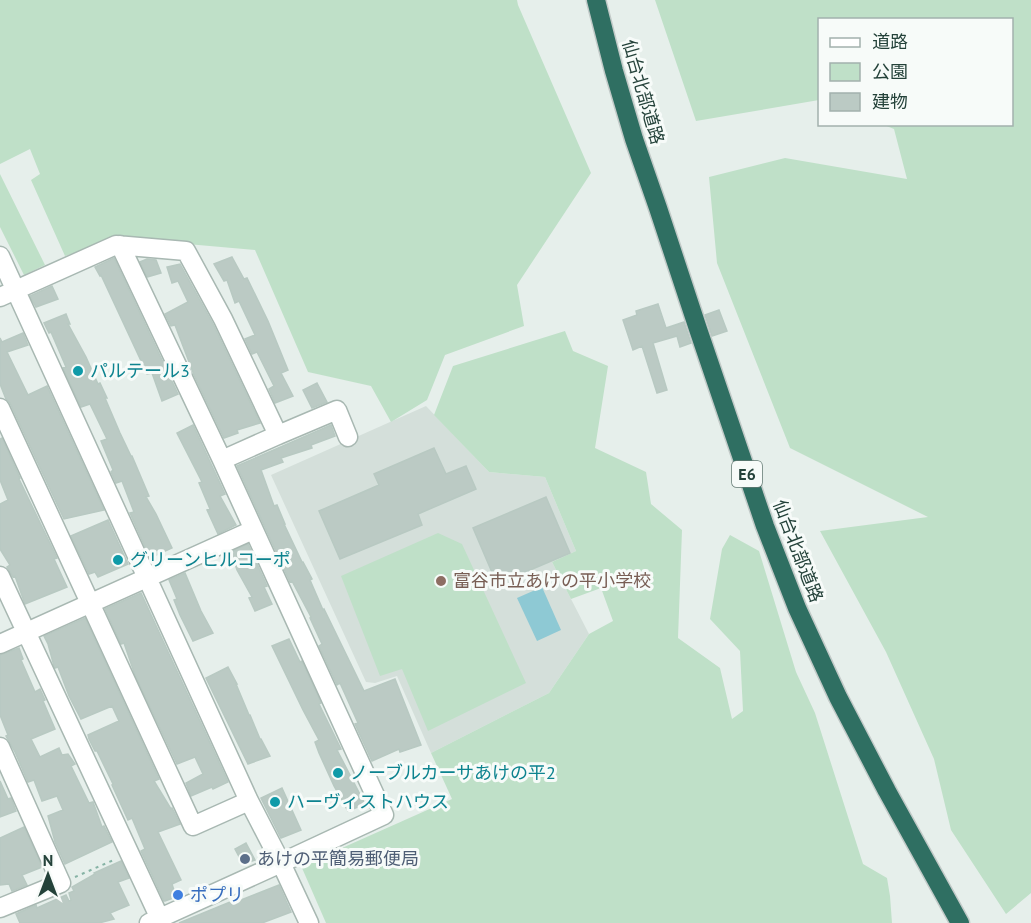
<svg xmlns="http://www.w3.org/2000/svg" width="1031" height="923" font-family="'PT Sans','Noto Sans JP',sans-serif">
<rect width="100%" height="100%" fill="#e6efeb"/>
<path fill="#d4dfda" d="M426 406 489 472 545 477 576 551 552 562 589 634 549 693 431 753 397 676 375 683 366 682 271 475Z"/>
<path fill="#bfe0c8" d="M0 0H517L518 5 591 173 517 285 524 326 445 355 427 400 391 422 371 386 308 372 255 250 119 238 65 256 31 180 40 174 30 149 0 164Z
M655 0H1031V893L1006 914 951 830 934 759 886 652 820 531 928 517 790 448 717 263 709 177 785 158 907 179 894 129 884 125 1012 124V20H820L819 100 696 121Z
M0 174 45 265 24 275 0 227Z
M565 331 573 351 608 366 595 448 646 472 651 504 682 530 678 638 720 668 732 719 743 711 740 651 710 619 722 549 730 535 759 551 796 672 815 713 863 864 887 878 890 896 892 923H326L302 868 315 860 452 799 431 753 549 693 589 634 613 621 601 588 571 599 552 562 576 551 545 477 489 472 434 415 453 366Z
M438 533 462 544 526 683 428 731 402 669 380 676 341 576Z"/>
<path fill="#8ec9d4" d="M542 587 561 630 537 641 517 598Z"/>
<path fill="#bbcac4" stroke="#b8c9c2" stroke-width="1.5" d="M232 257 244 279 247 278 268 321 288 370 281 373 293 396 275 403 269 389 274 386 257 352 252 354 245 339 255 335 239 301 235 303 227 280 224 281 214 264Z
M114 258 178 394 162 401 152 373 147 374 141 363H142L101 275 100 276 95 267Z
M147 259 156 260 161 273 147 277 140 262Z
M180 264 213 324 260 423 237 430 238 433 224 438 194 375 175 325 171 326 165 314 188 302 178 281 172 283 167 267Z
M52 286 58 299 36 307 30 296Z
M658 304 666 328 684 322 691 343 680 347 677 336 653 343 667 390 657 393 642 346 633 350 623 320 637 315 636 311Z
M719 310 727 331 712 336 705 315Z
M66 314 70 324H68L86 357 98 384 100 383 107 398H105L120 433 131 456H132L149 496 146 497 156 514 172 548 150 558 130 513 134 512 122 481 116 483 111 472 113 470 101 441 107 439 90 404 81 407 63 368 66 367 51 332 49 333 44 323Z
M23 333 28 345 7 352 28 395 47 386 104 510 64 519 10 403 6 399 0 384V338L2 342Z
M317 383 327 402 312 408 303 390Z
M193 425 225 494 220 496 236 525 218 534 207 510 210 509 199 483 202 482 177 433Z
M331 425 335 436 311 445 312 448 281 458 283 462 261 470 274 506 277 505 285 524H284L302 562H303L312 579 310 580 323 610 324 609 364 691 395 679 421 745 400 752 399 749 372 761 355 724 358 723 340 683 337 685 319 646 322 644 310 618 311 617 292 581 290 582 237 466Z
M2 438 20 478 19 479 57 558 54 559 67 587 25 604 15 576 13 577 7 567 10 565 0 549V504L8 500 0 480V439Z
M434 448 446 474 466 466 476 489 418 514 422 525 340 559 319 511 379 485 374 474Z
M546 497 570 553 497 584 473 528Z
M108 520 128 564 98 577 95 572 89 574 71 536Z
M248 544 267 586 264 587 272 604 255 611 249 598 252 597 237 570 231 552Z
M185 573 201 611 213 633 193 641 180 615 174 600 177 599 169 580Z
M141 593 228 782 213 789 212 787 191 796 186 783 203 774 195 757 177 764 135 675 124 643 121 644 105 609Z
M85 618 159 779 154 781 171 809 172 808 180 824 158 832 181 880 172 884 176 897 165 901H164L141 851 145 849 132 818 128 820 112 785 113 784 97 751H95L89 739 88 735 119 721 112 706 81 719 69 696 58 667 55 668 54 666 48 644 44 636Z
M289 639 300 662 302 661 321 703 319 704 341 749 337 750 365 804 348 811 334 786 319 753 315 742 319 740 303 710 272 646Z
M19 648 23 659 21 660 35 692 40 689 45 700 43 701 55 729 31 739 40 757 59 748 62 755 68 754 75 764 71 766 89 803 93 802 102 827 104 826 112 842 65 864 55 842 48 816 63 810 57 796 42 801 34 780 28 782 15 752 6 736 8 735 0 715V655Z
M228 667 237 684H236L249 715H250L260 739H261L270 756 248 764 206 678Z
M0 781 8 799 11 798 16 811 0 817Z
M282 788 301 830 281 838 261 798Z
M24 827 42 867 22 875 27 885 12 891 9 884 0 885V838Z
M246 843 255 860 243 864 235 849Z
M121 861 129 878 118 882 129 905 110 913 114 919 99 923H20L16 914 36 905 37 908 66 895 69 901 71 900 69 893 74 891 72 887 95 874 94 873Z
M279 885 291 912 262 923H179L235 900 236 902Z"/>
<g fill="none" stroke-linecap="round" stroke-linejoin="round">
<g stroke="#a8b8b2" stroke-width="21">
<path id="minor" d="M120 245 222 460 384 815 281 863 149 923
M0 256 249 801 281 863 309 923
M0 297 116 245 186 251 223 319 278 435 222 460
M0 408 193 826 249 801
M278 435 337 410 348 437
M0 576 162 923
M0 644 253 530
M0 747 61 883 0 908"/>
</g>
<g stroke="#c2cac8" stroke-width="21">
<path id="highway" d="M596 0 614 71 634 139 658 208 698 329 765 526 797 608 838 697 887 791 960 923"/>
</g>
<path stroke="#86b3a5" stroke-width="2" stroke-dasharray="3 4.5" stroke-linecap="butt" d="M75 877 116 859"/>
<use href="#minor" stroke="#fff" stroke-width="18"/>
<use href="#highway" stroke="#2f6f62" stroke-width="18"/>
</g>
<g fill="#0f9aa8" stroke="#f7fbf9" stroke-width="2">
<circle cx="78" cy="371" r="6"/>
<circle cx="118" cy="560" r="6"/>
<circle cx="338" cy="773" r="6"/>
<circle cx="275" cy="802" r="6"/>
</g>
<circle fill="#8d6e63" stroke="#f7fbf9" stroke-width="2" cx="441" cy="581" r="6"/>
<circle fill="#5c6f8a" stroke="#f7fbf9" stroke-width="2" cx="245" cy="859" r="6"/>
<circle fill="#3f7fe0" stroke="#f7fbf9" stroke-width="2" cx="178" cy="895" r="6"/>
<g text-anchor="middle" stroke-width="6" stroke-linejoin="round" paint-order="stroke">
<rect fill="#f7fbf9" stroke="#637a73" stroke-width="1.5" x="732" y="461" width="30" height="26" rx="4.5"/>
<g font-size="16" font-weight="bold" fill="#24423a">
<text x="747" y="480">E6</text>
</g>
<g font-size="18" fill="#24423a" stroke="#f7fbf9">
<text transform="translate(643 92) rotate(74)" y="6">仙台北部道路</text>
<text transform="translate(798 551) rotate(69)" y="6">仙台北部道路</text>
</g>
<g font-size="18" fill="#0d838f" stroke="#f7fbf9" text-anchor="start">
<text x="90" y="377">パルテール3</text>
<text x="130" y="566">グリーンヒルコーポ</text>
<text x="350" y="779">ノーブルカーサあけの平2</text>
<text x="287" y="808">ハーヴィストハウス</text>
</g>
<g font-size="18" fill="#785e54" stroke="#f7fbf9" text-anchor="start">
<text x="453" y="587">富谷市立あけの平小学校</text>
</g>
<g font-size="18" fill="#4e5e75" stroke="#f7fbf9" text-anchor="start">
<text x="257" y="865">あけの平簡易郵便局</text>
</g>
<g font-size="18" fill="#366cbe" stroke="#f7fbf9" text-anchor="start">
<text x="190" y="901">ポプリ</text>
</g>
</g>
<rect x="818" y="18" width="195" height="108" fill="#f7fbf9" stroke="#a3b1ad" stroke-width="1.5"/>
<rect x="830" y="38" width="30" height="9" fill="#ffffff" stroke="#a3b1ad" stroke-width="1.5"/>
<text x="872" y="48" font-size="18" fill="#24423a">道路</text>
<rect x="830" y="63" width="30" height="18" fill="#bfe0c8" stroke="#a3b1ad" stroke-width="1.5"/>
<text x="872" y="78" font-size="18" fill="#24423a">公園</text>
<rect x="830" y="93" width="30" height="18" fill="#bbcac4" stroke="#a3b1ad" stroke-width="1.5"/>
<text x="872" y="108" font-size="18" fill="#24423a">建物</text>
<g transform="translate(48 875)" stroke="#f7fbf9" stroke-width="4.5" paint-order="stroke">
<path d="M0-4.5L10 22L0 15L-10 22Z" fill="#24423a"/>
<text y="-9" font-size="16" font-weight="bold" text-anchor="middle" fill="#24423a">N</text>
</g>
</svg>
